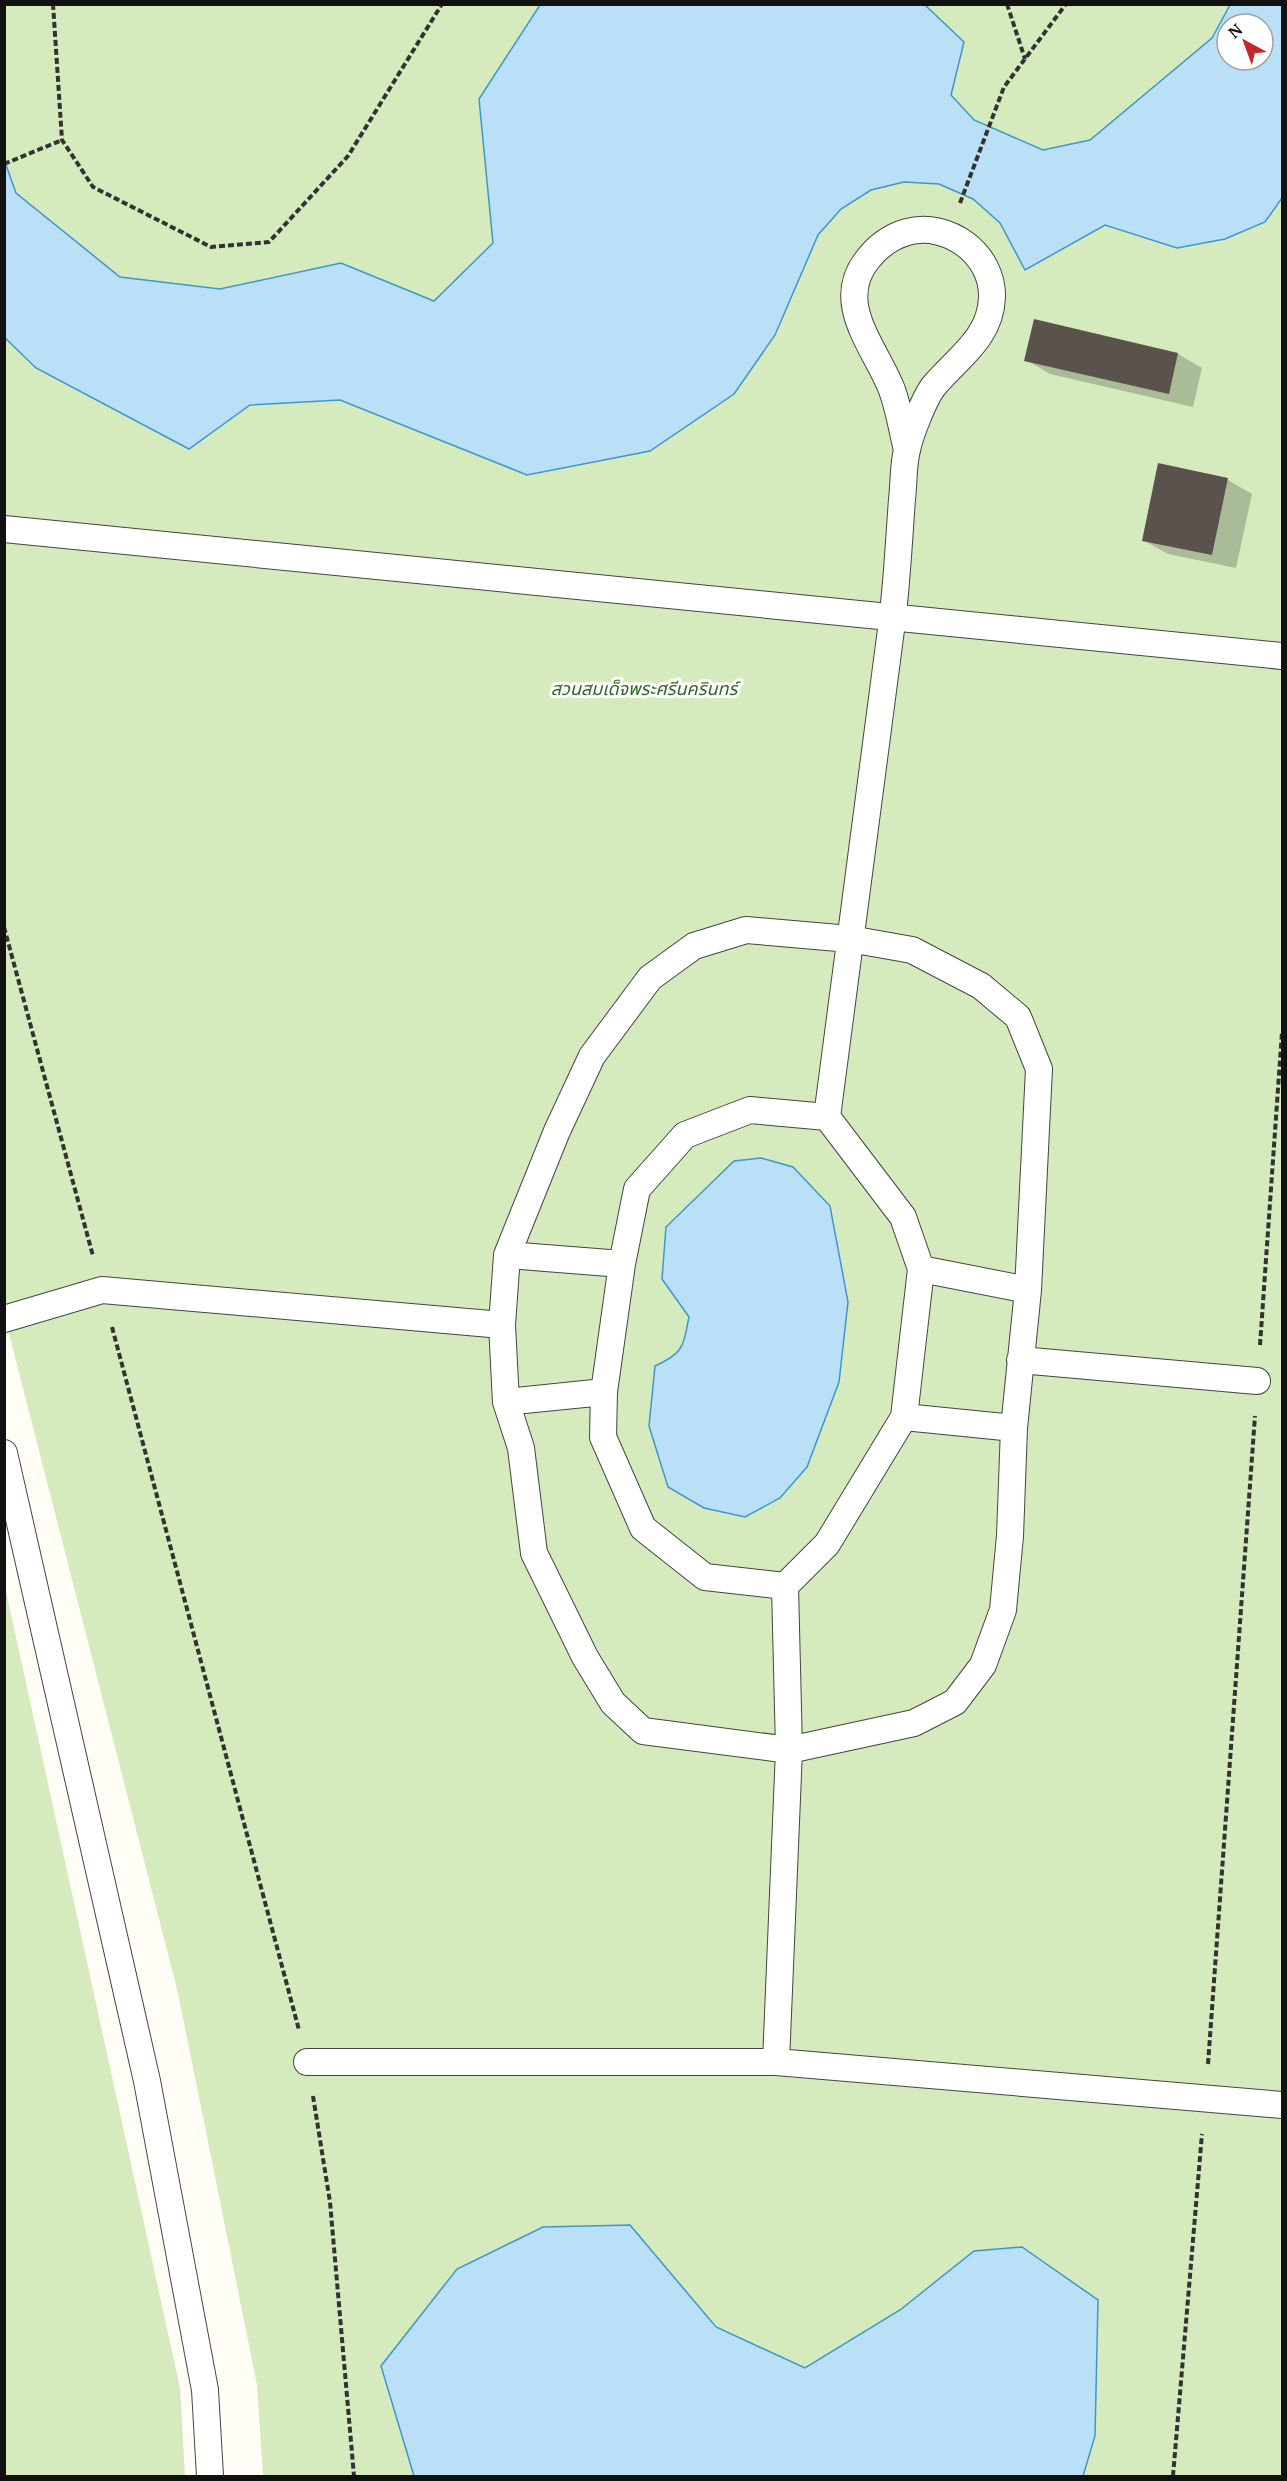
<svg xmlns="http://www.w3.org/2000/svg" width="1287" height="2481" font-family="'PT Serif','Noto Sans Thai',serif">
<rect width="100%" height="100%" fill="#fffdf5"/>
<path fill="#d5ebbd" fill-rule="evenodd" d="M4 5H1282V2476H263L257 2385 178 1993 5 1318ZM1227 24H1263V60H1227Z
M4 1582 180 2388 185 2476H5Z"/>
<path fill="#b9e0f7" stroke="#3f96cf" stroke-width="1.5" fill-rule="evenodd" d="M540 5H925L964 42 951 95 974 120 1043 150 1090 140 1212 38 1230 5H1282V198L1265 222 1225 239 1177 248 1105 225 1025 270 1000 223 973 199 939 184 904 182 871 190 841 209 818 235 775 335 734 394 650 451 527 475 340 400 250 405 189 449 36 368 5 338V162L16 193 120 277 220 289 341 263 434 301 493 243 479 99ZM1227 24H1263V60H1227Z
M761 1158 793 1167 830 1206 848 1302 839 1382 807 1467 780 1498 745 1517 704 1508 668 1487 649 1426 655 1366C684 1353 683 1346 689 1317L662 1279 666 1227 734 1161Z
M630 2225 716 2327 805 2368 900 2310 974 2251 1022 2247 1098 2300 1095 2436 1083 2476H414L381 2366 457 2269 543 2227Z"/>
<path fill="#0003" d="M1035 321 1178 354 1202 368 1193 407 1050 374 1026 360Z
M1159 465 1228 480 1252 494 1236 568 1168 554 1143 540Z"/>
<path fill="#5a524d" d="M1034 319 1178 353 1169 394 1024 361Z
M1158 463 1228 478 1212 555 1142 541Z"/>
<g fill="none" stroke-linecap="round" stroke-linejoin="round">
<g stroke="#444" stroke-width="28">
<path id="service" d="M4 529 1282 656
M507 1255 557 1131 592 1056 650 978 694 946 746 930 850 939 912 950 981 986 1018 1017 1039 1069 1028 1290 1014 1428 1010 1536 1003 1610 983 1665 955 1702 914 1723 789 1750 643 1731 613 1703 585 1657 534 1553 521 1448 506 1402 502 1325 507 1255 622 1264
M921 1269 1028 1290
M4 1319 102 1290 502 1325
M1020 1360 1257 1381
M506 1402 604 1392
M904 1417 1014 1428
M4 1453 147 2081 205 2390 210 2476
M785 1586 705 1577 643 1528 603 1437 604 1392 622 1264 637 1189 685 1135 750 1110 827 1117
M307 2062H776L1282 2105
M776 2062 789 1750 785 1586 827 1544 904 1417 921 1269 903 1217 827 1117C849 952 871 787 892 622 897 581 899 540 902 499 904 483 903 465 907 450 910 435 924 399 933 387 957 358 991 338 992 297 993 254 948 221 907 232 890 237 878 246 868 259 832 303 876 348 892 390 899 409 902 430 907 450"/>
</g>
<path stroke="#333" stroke-width="4" stroke-dasharray="6 3" stroke-linecap="butt" d="M53 4 62 140 93 187 211 247 269 242 348 156 442 4
M1007 4 1025 59
M4 164 62 140
M960 203 1004 87 1066 4
M4 927 93 1256
M112 1327 299 2030
M1260 1345 1282 1032
M1208 2064 1255 1416
M313 2096 330 2202 354 2476
M1173 2476 1202 2134"/>
<use href="#service" stroke="#fff" stroke-width="26"/>
</g>
<g text-anchor="middle" stroke-width="6" stroke-linejoin="round" paint-order="stroke">
<g font-size="18" font-style="italic" fill="#2f6b1f" stroke="#fff">
<text x="644" y="695">สวนสมเด็จพระศรีนครินทร์</text>
</g>
</g>
<rect width="1287" height="2481" fill="none" stroke="#111111" stroke-width="12"/>
<g transform="translate(1245 42) rotate(319)"><circle r="28" fill="#ffffff" stroke="#a0a0a0" stroke-width="1.5"/>
<path d="M0-4.5L10 22L0 15L-10 22Z" fill="#c4262e"/>
<text y="-9" font-size="16" font-weight="bold" text-anchor="middle" fill="#111111">N</text>
</g>
</svg>
